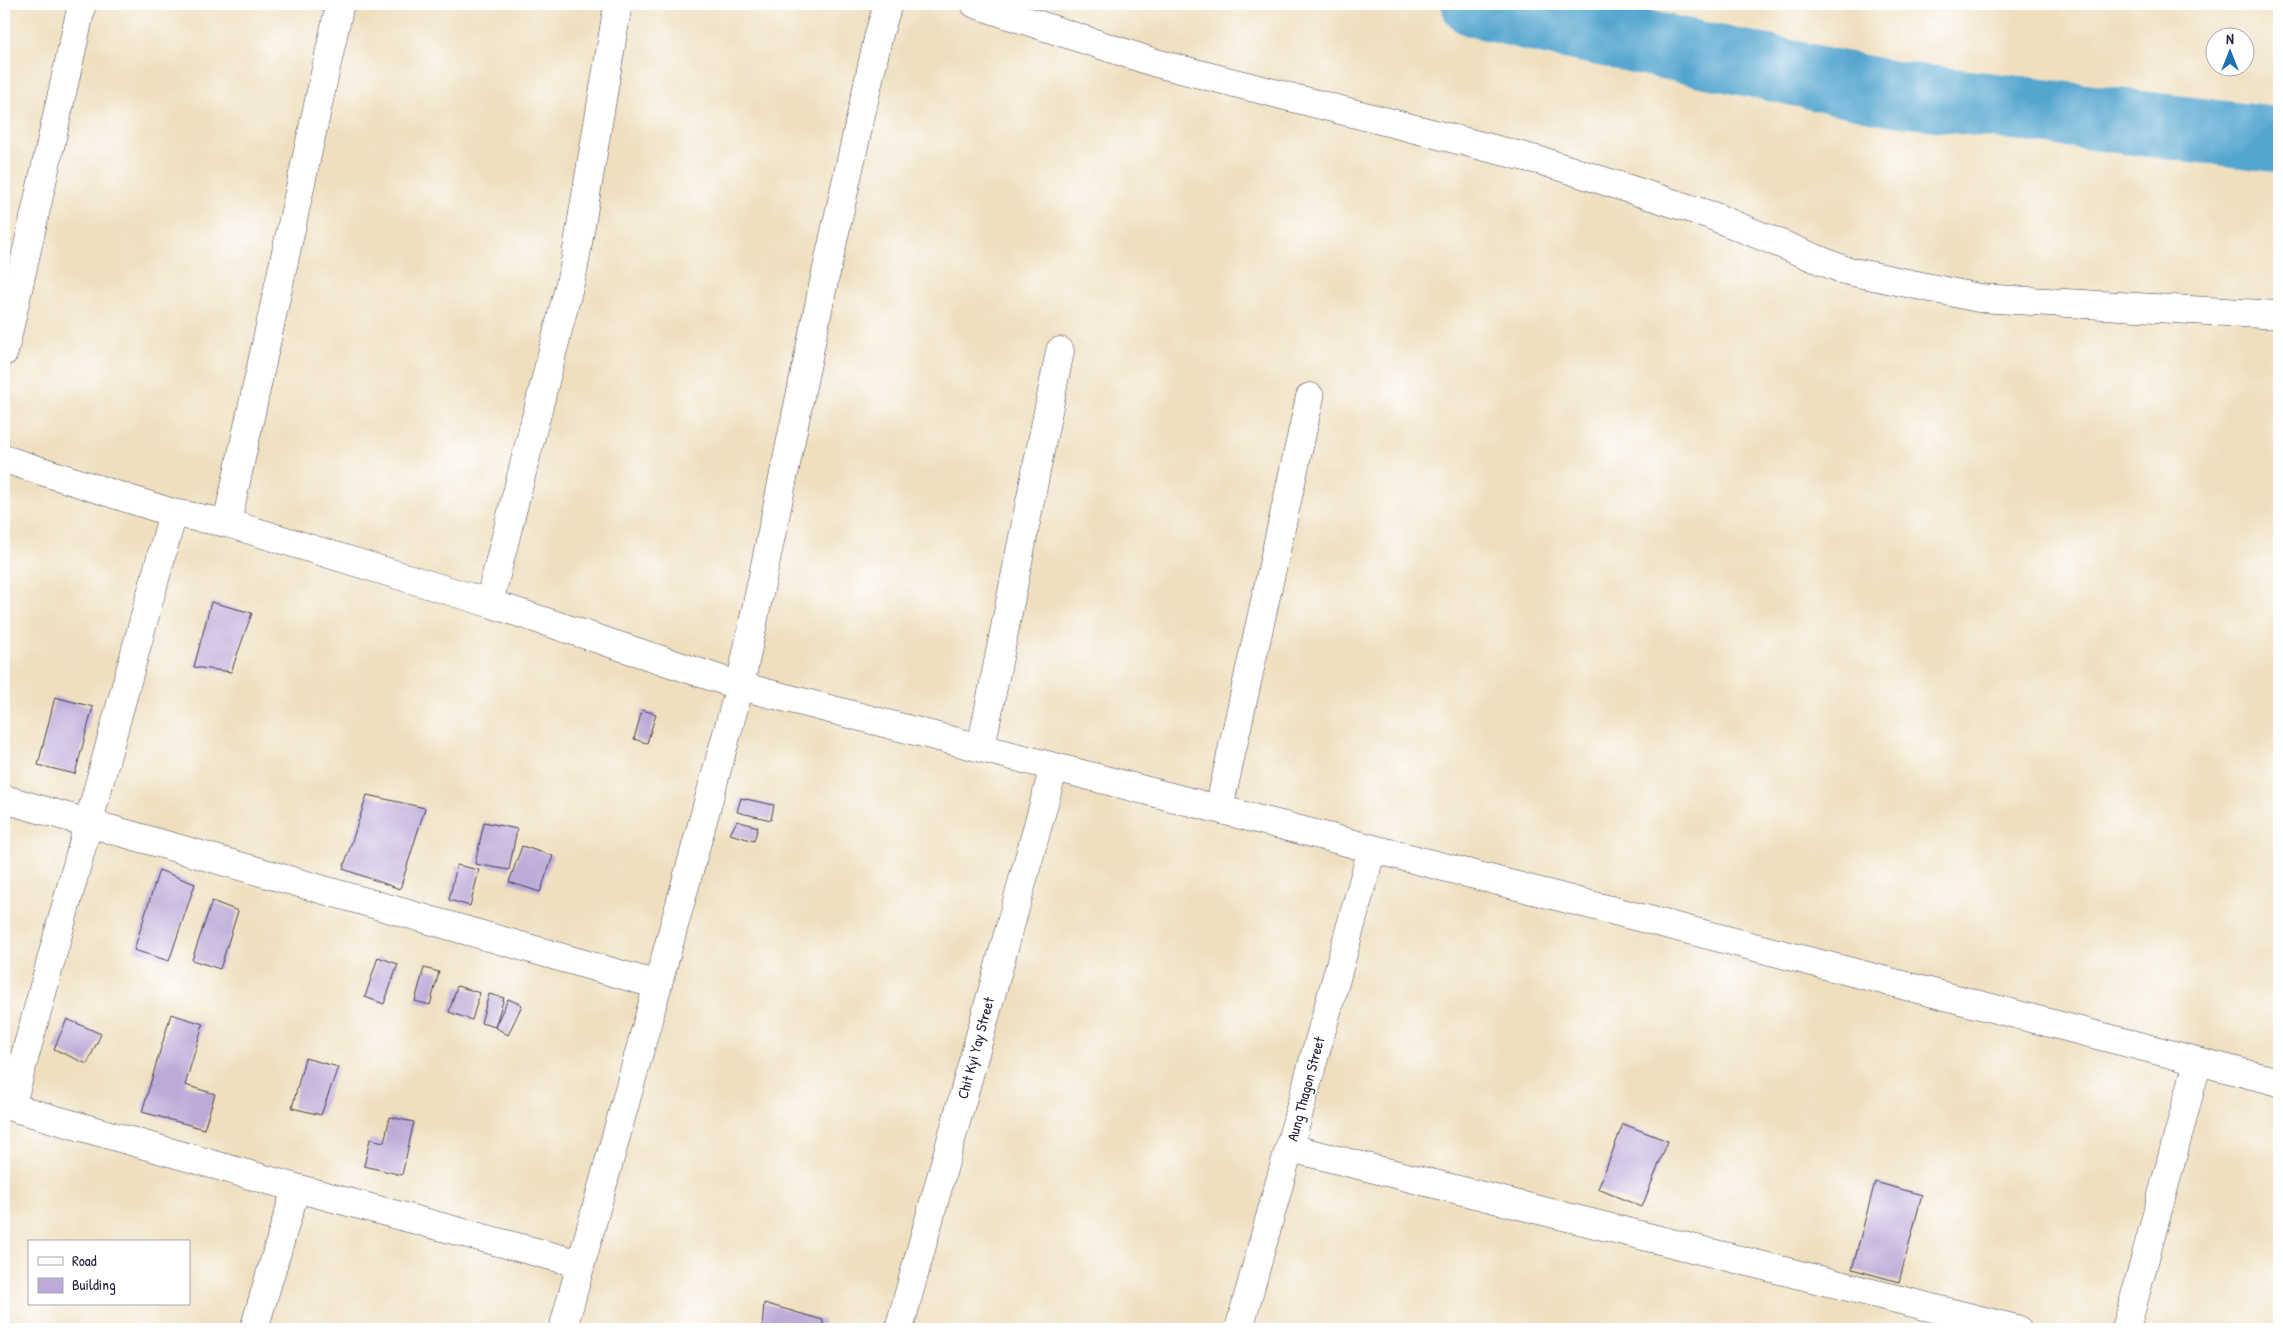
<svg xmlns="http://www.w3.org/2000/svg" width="2283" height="1333" font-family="'Patrick Hand',sans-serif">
<rect width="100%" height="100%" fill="#fff"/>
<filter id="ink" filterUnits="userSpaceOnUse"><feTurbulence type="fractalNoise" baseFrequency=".02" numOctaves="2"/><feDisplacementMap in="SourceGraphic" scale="10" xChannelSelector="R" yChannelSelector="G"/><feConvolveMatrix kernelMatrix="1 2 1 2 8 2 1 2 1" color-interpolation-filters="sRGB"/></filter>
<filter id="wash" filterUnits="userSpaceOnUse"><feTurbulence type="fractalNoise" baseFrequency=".0096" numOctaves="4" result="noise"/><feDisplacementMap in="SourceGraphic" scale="20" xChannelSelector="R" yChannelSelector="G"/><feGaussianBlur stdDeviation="1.12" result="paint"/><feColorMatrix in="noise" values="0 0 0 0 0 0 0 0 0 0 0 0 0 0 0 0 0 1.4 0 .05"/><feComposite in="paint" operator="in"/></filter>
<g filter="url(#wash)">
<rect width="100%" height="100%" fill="#efdfbf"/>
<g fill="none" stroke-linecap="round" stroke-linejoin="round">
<path stroke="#55a6cf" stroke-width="65" d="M1474 4 1549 23 1890 93 2279 140"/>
</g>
<g id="blocks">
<path fill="#bdaad8" d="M211 602 252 613 231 672 194 667Z
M55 697 93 707 75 774 38 765Z
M642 710 656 714 647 743 634 739Z
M367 795 425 808 400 889 343 869Z
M741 798 774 805 771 820 737 812Z
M737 821 758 827 754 841 730 834Z
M484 822 517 829 509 870 475 864Z
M522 846 553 856 540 892 509 882Z
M457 865 479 870 470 906 449 900Z
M159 870 195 884 169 961 134 950Z
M212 901 238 911 220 969 192 960Z
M378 957 398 964 384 1004 365 997Z
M424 968 439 972 430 1005 415 1001Z
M457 986 480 993 472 1020 449 1012Z
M489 994 504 998 495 1027 481 1023Z
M508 999 522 1005 508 1035 495 1027Z
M171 1014 203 1024 185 1085 215 1094 204 1129 142 1112Z
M67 1019 101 1034 87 1064 54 1049Z
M305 1058 338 1067 321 1115 292 1108Z
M390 1117 414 1122 402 1175 364 1166 370 1139 384 1142Z
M1623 1124 1668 1141 1642 1207 1598 1189Z
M1875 1182 1922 1195 1899 1282 1852 1269Z
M764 1303 823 1320V1329H762Z"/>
</g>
</g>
<g filter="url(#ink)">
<use href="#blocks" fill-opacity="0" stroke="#413e4f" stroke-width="1"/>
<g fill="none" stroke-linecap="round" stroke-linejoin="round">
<g stroke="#413e4f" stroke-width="29">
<path id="minor" d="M975 4 1156 63 1545 162 1710 215 1844 270 1979 298 2279 315
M4 352 82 4
M4 459 173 513 227 523 489 603 740 686 2279 1082
M227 523 340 4
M489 603 574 267 618 4
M981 748 1060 351
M4 799 658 985
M1219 809 1310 397
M4 1105 296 1188 581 1264
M11 1107 173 513
M1290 1148 2017 1329
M254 1329 296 1188
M563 1329 740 686 821 295 879 34 888 4
M899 1329 1054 767
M1239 1329 1372 849
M2126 1329 2198 1061"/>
</g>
<use href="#minor" stroke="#fff" stroke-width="28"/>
</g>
</g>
<g text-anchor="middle" stroke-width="4" stroke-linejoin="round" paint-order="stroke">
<g font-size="15" fill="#22223b" stroke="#fff">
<text transform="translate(976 1048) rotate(-75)" y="5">Chit Kyi Yay Street</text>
<text transform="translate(1306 1089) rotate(-75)" y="5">Aung Thagon Street</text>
</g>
</g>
<rect width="2283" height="1333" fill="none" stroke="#fff" stroke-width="20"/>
<rect x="28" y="1240" width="162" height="65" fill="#ffffff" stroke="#a7a7b1"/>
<rect x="38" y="1257" width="25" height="8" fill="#ffffff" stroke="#a7a7b1"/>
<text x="72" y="1266" font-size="15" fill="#22223b">Road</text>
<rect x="38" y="1278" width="25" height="15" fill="#bdaad8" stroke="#a7a7b1"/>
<text x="72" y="1290" font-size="15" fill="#22223b">Building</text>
<g transform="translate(2230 52)"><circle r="24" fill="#ffffff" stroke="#a7a7b1"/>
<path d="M0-4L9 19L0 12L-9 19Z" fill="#1f6fb2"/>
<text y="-8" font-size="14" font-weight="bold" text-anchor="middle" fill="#22223b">N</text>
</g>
</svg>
